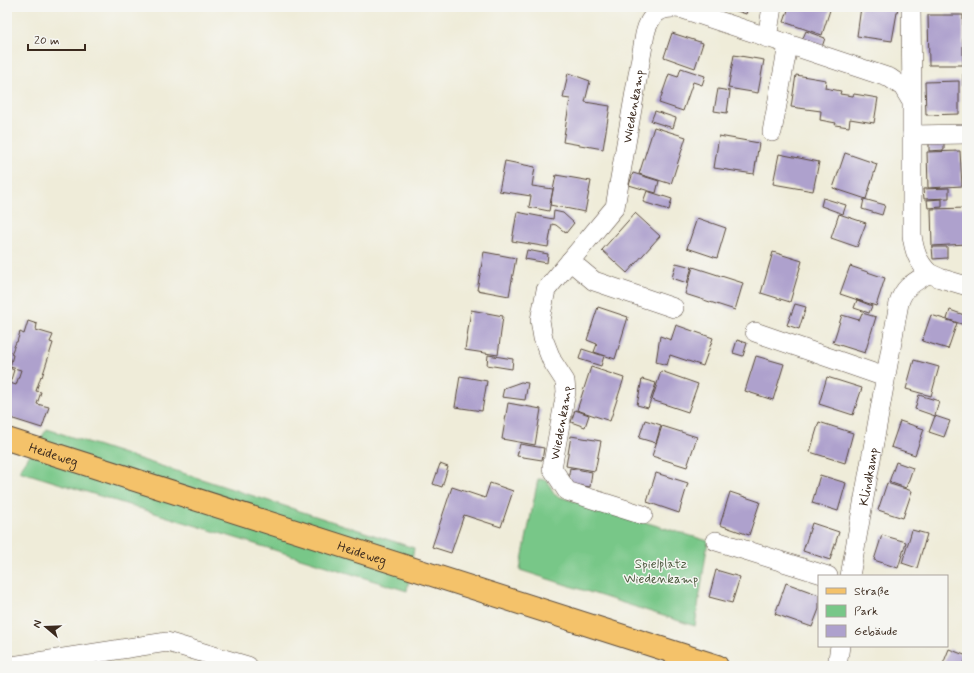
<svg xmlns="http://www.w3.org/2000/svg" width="974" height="673" font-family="Mynerve,sans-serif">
<rect width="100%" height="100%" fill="#f6f6f2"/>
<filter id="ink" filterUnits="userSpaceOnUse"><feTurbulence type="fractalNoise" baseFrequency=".025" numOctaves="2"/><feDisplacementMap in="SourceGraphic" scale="8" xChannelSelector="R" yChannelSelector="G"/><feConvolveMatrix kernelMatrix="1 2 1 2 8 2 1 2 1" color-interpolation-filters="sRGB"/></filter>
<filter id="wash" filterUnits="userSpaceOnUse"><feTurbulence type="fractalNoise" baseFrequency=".012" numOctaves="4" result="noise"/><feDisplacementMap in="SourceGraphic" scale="16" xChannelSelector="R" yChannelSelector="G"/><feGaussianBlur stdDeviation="0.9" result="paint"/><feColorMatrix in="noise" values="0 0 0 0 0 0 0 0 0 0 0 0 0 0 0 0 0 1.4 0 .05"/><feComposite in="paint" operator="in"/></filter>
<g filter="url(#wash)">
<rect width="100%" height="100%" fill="#efecd9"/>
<path fill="#78c788" stroke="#5a7853" d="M47 429 414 548 407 591 19 471Z
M538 479 547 480 554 494 557 496 708 541 695 626 520 570Z"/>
<g id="blocks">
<path fill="#aea1cd" d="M725 7H748L746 14Z
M789 7H831L822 35 784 22Z
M861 7H898L892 41 857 36Z
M928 15H963V65H929Z
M806 31 825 38 822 47 802 40Z
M672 33 703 43 695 68 664 57Z
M734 55 764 60 758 93 728 88Z
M681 68 705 76 702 85 693 82 683 111 659 103 669 74 678 77Z
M568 73 590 81 585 102 610 106 603 149 563 142 570 99 563 98Z
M963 74H967V86H963Z
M796 75 826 80 825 88 841 91 840 94 853 96 854 94 878 98 874 123 850 119 849 127 835 125 836 123 820 120 821 111 791 107Z
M959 81V114L926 115 925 82Z
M718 89 730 91 727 113 714 111Z
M655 111 676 118 673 128 651 121Z
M654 127 686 137 671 184 639 174Z
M719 136 759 143 754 174 714 168Z
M929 140H944V150L929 151Z
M960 151 962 186 928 188 927 152Z
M845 153 877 164 866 199 833 188Z
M779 154 819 162 813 191 773 184Z
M505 161 535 167 532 186 553 189 549 211 529 207 531 196 499 191Z
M633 173 659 181 656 193 629 185Z
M556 175 591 181 585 212 550 205Z
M949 188V198L924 199 923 189Z
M647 191 672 199 669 210 643 202Z
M823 198 846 205 843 214 821 206Z
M864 199 885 205 882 215 862 209Z
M942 199V207L928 208 927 200Z
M967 208V244L932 246 931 209Z
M554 211 563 213 574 223 566 233 556 225 552 224 548 247 512 241 517 212 553 219Z
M635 213 660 236 627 273 602 250Z
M839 214 866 223 857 247 831 238Z
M697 218 726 228 717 258 687 248Z
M932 247H947V258L933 259Z
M527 250 548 254 547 263 525 259Z
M484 252 516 258 509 296 477 290Z
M773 252 802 261 790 302 761 293Z
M676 263 692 267 687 283 672 278Z
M850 266 885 278 876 306 840 294Z
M693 267 743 283 735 310 685 294Z
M857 300 872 306 869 313 854 308Z
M795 304 806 307 799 329 787 325Z
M598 307 628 317 615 359 594 352 597 344 587 340Z
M471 310 503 316 498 355 465 350Z
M950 310 967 316V326L947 319Z
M862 313 876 317 865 353 833 343 842 315 859 320Z
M931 315 957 323 948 349 922 341Z
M28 321 37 324 36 330 53 335 50 342 53 343 42 377 41 376 36 391 41 392 37 404 49 407 42 428 7 417V393L8 389H7V367L14 370 10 383 16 385 21 370 10 367 13 355 11 354 16 342H17L20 332 24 334Z
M676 325 713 338 703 366 670 355 667 365 656 362 660 336 671 340Z
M737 340 747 343 743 356 733 353Z
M582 349 604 356 601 366 579 359Z
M488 355 513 359 512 369 487 365Z
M756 356 784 364 773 400 745 391Z
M914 360 939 367 931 396 906 389Z
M591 367 624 378 610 421 577 410Z
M661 371 698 384 688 412 652 400Z
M460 376 487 381 482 411 455 407Z
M827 377 862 388 853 415 819 404Z
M642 379 656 383 648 408 637 405Z
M521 382 528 383 525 400 502 397 504 388Z
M919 395 939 401 935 416 915 409Z
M508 403 541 409 535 445 502 439Z
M575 410 589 415 585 427 571 422Z
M935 416 950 421 944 437 929 432Z
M645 420 661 425 656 443 639 438Z
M900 421 924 429 915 455 891 447Z
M819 422 853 433 845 463 810 452Z
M662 426 697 437 687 467 652 456Z
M571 436 601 441 595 471 566 466Z
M520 444 544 448 542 460 517 456Z
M896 462 913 468 906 488 889 482Z
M440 464 448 467 442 487 433 484Z
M570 468 592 472 590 487 570 484 569 474Z
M656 473 688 483 679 513 647 502Z
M820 475 846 483 838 511 812 503Z
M490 483 513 491 501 527 464 515 451 553 432 547 452 487 485 498Z
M887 483 912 491 903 518 878 510Z
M730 492 760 502 749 535 720 525Z
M812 523 839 532 830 560 803 551Z
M912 530 927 534 917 568 902 563Z
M882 535 906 542 898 568 874 560Z
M716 570 740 577 732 603 709 597Z
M786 583 819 595V609L812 627 775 614Z
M949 649 967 656 963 666H948L943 664Z"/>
</g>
</g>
<g filter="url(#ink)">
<use href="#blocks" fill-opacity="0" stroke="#56473a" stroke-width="1"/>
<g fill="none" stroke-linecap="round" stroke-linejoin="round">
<g stroke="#56473a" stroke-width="20">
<g id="minor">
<path d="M911 7 912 102"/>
<path d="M767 38 772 7"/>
<path d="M772 132 788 45"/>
<path d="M912 135 967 134"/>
<path d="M570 261 594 281 674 308"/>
<path d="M755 332 885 377"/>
<path id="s1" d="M643 515 567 491 552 468 566 392 565 381 552 361 543 338 540 320 546 290 615 207 645 34C650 13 661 5 683 9L890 78 903 87 912 102V235C914 251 918 262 929 273"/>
<path d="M716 541 828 576"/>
<path id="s2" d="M850 576 899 303C904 286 915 282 929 273L940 278 967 286"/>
<path d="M12 666 167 642 248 666"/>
<path d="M837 666 840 646"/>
</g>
</g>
<g stroke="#56473a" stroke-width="24">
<g id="major">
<path id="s3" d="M7 439 717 666"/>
</g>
</g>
<use href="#minor" stroke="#fff" stroke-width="19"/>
<use href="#major" stroke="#f4c26a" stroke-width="22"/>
</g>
</g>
<g text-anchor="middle" stroke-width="3" stroke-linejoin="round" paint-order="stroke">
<g font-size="13" fill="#3b2a1e" stroke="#f6f6f2">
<text dy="5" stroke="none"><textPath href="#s1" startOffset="503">Wiedenkamp</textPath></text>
<text dy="5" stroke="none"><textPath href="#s1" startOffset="153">Wiedenkamp</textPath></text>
<text dy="5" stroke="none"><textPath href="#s3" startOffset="49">Heideweg</textPath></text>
<text dy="5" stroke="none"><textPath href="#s2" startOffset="101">Klindkamp</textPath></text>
<text dy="5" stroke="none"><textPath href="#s3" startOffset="373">Heideweg</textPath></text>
</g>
<g font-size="13" fill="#4d593e" stroke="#f6f6f2">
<text x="661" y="568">Spielplatz<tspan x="661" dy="15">Wiedenkamp</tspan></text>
</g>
</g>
<rect width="974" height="673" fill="none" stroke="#f6f6f2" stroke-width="24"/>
<rect x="818" y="575" width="130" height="72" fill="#f6f6f2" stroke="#aba49d"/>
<rect x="826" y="588" width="20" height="6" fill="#f4c26a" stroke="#aba49d"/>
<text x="854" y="595" font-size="12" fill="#3b2a1e">Straße</text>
<rect x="826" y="605" width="20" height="12" fill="#78c788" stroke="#aba49d"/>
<text x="854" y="615" font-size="12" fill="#3b2a1e">Park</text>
<rect x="826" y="625" width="20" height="12" fill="#aea1cd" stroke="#aba49d"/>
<text x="854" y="635" font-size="12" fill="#3b2a1e">Gebäude</text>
<g transform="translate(46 627) rotate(289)" stroke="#f6f6f2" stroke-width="3" paint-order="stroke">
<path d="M0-3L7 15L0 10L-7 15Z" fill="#3b2a1e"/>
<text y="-6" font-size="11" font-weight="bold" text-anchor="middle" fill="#3b2a1e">N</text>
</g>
<path d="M28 44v6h57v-6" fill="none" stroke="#3b2a1e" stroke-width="2"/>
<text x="34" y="44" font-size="12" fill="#3b2a1e" stroke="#f6f6f2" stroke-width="3" paint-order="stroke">20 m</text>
</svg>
